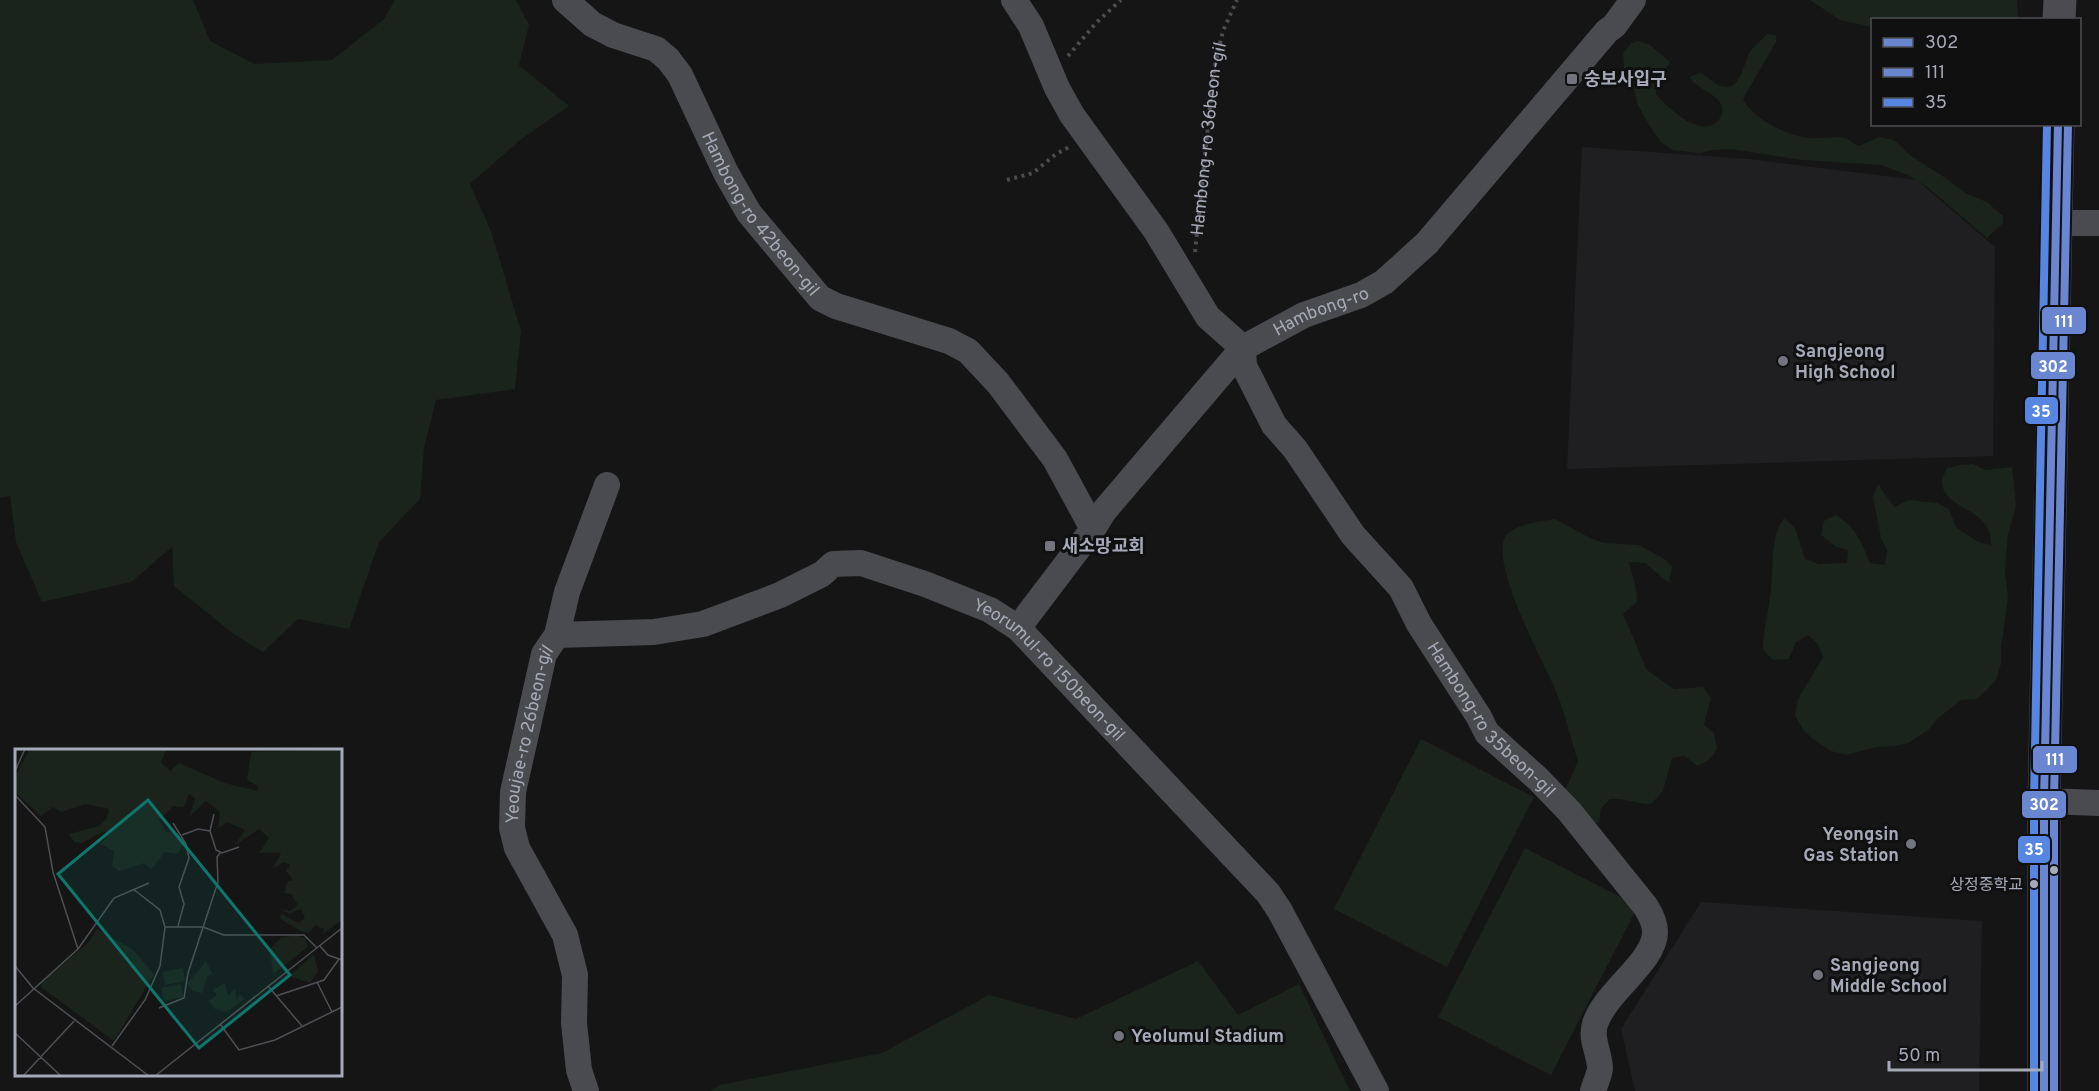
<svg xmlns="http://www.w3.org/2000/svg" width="2099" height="1091" font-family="Overpass,'Noto Sans KR',sans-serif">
<rect width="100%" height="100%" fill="#151515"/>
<path fill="#1f1f21" d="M1582 147 1748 159 1917 180 1995 247 1993 456 1567 469Z
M1701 902 1982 921 1979 1091H1635L1621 1029Z"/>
<path fill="#1b231d" d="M0 0H193L210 41 254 64 332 60 384 19 395 0H516L529 25 519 65 569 106 520 140 470 184 491 231 521 331 515 389 436 400 424 448 420 499 379 542 349 629 298 619 263 652 235 635 174 586 172 547 131 582 42 602 16 542 10 496 0 498Z
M1810 0H2017L2018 19 1872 20V27L1840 20Z
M1767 34 1776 35V42L1743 99C1752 119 1788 136 1810 138 1820 139 1832 136 1843 138 1849 138 1852 144 1859 146L1879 137 1894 140 1911 156 1941 175 1967 194 1987 202 2003 216V223L1987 238 1927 187 1910 176 1882 165 1803 160 1731 149 1712 150 1700 153 1672 150 1661 142 1649 125 1637 103 1634 89 1624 68 1623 54 1631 43 1638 41 1650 45 1670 62 1657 85 1656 94C1668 108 1700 139 1718 121 1722 116 1724 109 1721 104 1714 92 1697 89 1689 77L1701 73C1709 77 1717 88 1727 87 1742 86 1744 61 1750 52 1754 45 1762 40 1767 34Z
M1973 464 1985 470 2012 467 2016 506 2008 535 2006 557 2005 575 2008 597 2001 648V664L1996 679 1987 690 1976 699 1961 700 1937 719 1928 730 1908 743 1894 746 1877 747 1846 755 1831 751 1814 740 1803 730 1795 715 1798 699 1823 657 1818 644 1808 635 1796 642 1789 659 1773 660 1763 650C1763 629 1769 611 1771 590 1774 565 1769 540 1784 518L1795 528 1805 559 1819 564 1847 563 1848 550 1835 546 1821 535 1824 521 1836 515C1857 529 1861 541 1870 563L1885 565 1887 550 1881 538 1873 497 1878 484 1894 507 1909 500 1937 503 1949 509 1956 527 1978 542 1991 545C1992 506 1943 511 1942 482 1942 478 1945 472 1947 468L1960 465Z
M1555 519 1592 539 1605 543 1638 545 1663 558 1672 567 1669 583 1645 563 1629 562 1636 589 1637 602 1623 614 1647 670 1674 689 1703 687 1711 698 1704 725 1714 733 1717 749 1709 760 1697 766 1685 756 1672 758 1663 791 1651 804C1637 804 1625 798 1610 799L1601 808 1599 822 1581 826 1560 802 1578 761C1571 740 1566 717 1558 696 1546 665 1490 567 1505 537 1511 525 1542 521 1555 519Z
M1421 739 1534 797 1447 967 1334 909Z
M1525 848 1638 906 1551 1075 1438 1017Z
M1198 961 1238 1015 1299 984 1350 1091H710L720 1085 882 1053 989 995 1076 1019Z"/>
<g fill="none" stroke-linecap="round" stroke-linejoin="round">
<g stroke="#4b4b50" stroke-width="4" stroke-dasharray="3 4.5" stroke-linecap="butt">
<path d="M1068 56 1096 23 1121 0"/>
<path d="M1007 180 1033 173 1056 154 1069 147"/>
<path id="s1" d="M1195 252 1214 69 1223 31 1237 0"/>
</g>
<g stroke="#494b4e" stroke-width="26">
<path id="s2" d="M565 0 592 24 613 35 656 49 668 59 680 75 726 173 749 213 820 298 836 306 949 341 968 351 998 383 1055 459 1093 529"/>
<path id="s3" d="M1014 0 1031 26 1057 88 1072 115 1156 231 1208 317 1243 348 1244 366 1274 425 1295 449 1353 535 1401 588 1419 624 1479 717 1487 733 1538 779 1569 811 1646 907C1651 915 1655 923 1655 932 1655 962 1605 992 1595 1024 1590 1040 1600 1053 1600 1069 1599 1076 1595 1084 1593 1091"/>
<path d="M2057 223H2099"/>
<path id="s4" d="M1018 628 1093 529 1104 511 1243 348 1304 315 1361 295 1384 282 1427 243 1607 31 1614 26 1633 0"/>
<path id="s5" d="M557 635 654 632 703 624 780 595 822 574 833 564 861 563 925 584 990 610 1018 628 1268 893 1280 911 1376 1091"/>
<path d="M2044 801 2099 803"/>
<path id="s6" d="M586 1091 579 1070 574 1023 575 975 565 935 517 848 512 828 513 792 544 654 557 635 567 592 607 485"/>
</g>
<path stroke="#4c4c50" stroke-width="33" d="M2059 20 2060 0
M2044 1091V801L2058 124"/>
<g stroke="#101011" stroke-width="12">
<path id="bus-1" d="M2044 1091V801L2058 124"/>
</g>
<g stroke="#101011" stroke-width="12">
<path id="bus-2" d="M2054 1091V801L2068 124"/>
</g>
<g stroke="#101011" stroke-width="12">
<path id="bus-3" d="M2034 1091V801L2047 124"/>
</g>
<use href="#bus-1" stroke="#6a86d1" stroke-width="8"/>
<use href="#bus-2" stroke="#6a86d1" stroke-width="8"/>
<use href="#bus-3" stroke="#5785e2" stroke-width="8"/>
</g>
<g fill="#73757e" stroke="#101011" stroke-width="2">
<rect x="1566" y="73" width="12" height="12" rx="3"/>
<circle cx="1783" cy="361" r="6"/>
<rect x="1044" y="540" width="12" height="12" rx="3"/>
<circle cx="1911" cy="844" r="6"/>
<circle cx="1818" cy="975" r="6"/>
<circle cx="1119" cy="1036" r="6"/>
</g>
<g fill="#a6a9b7" stroke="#101011" stroke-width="2">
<circle cx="2054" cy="870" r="5"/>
<circle cx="2034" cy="884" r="5"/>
</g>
<g text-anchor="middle" stroke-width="6" stroke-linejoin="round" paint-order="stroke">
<g font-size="16" fill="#a6a9b7" stroke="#101011" text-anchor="end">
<text x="2023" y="890">상정중학교</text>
</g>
<g font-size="18" font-weight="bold" fill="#a6a9b7" stroke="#101011" text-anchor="start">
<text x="1584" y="85">숭보사입구</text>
<text x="1795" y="357">Sangjeong<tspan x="1795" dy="21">High School</tspan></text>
<text x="1062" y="552">새소망교회</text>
<text x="1899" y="840" text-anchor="end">Yeongsin<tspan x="1899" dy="21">Gas Station</tspan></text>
<text x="1830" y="971">Sangjeong<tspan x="1830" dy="21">Middle School</tspan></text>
<text x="1131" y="1042">Yeolumul Stadium</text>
</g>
<g font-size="18" fill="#a6a9b7" stroke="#101011">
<text dy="6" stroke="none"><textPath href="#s1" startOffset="114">Hambong-ro 36beon-gil</textPath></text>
<text dy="6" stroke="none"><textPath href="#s2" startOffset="302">Hambong-ro 42beon-gil</textPath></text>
<text dy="6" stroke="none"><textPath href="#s4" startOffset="446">Hambong-ro</textPath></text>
<text dy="6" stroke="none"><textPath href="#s5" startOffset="540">Yeorumul-ro 150beon-gil</textPath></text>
<text dy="6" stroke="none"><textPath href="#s3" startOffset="872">Hambong-ro 35beon-gil</textPath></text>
<text dy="6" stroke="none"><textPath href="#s6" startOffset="374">Yeoujae-ro 26beon-gil</textPath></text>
</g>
</g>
<g transform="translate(15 749)">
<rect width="327" height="327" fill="#151515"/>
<path d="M15 0H152L146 13 155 22 164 14 210 34 243 42V37L232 31 236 3 327 0V171L308 185 309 180 300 176 294 184 286 182 267 171 264 168 267 165 283 174 290 169 286 160 274 165 266 160 275 162 283 156 276 145 269 144 273 132 278 131 271 122 275 116 269 113 258 119 266 104H244L254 89 244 80 219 97 230 81 212 73 203 79 205 63 191 52 175 67 180 49 174 45 169 58 158 57 144 71 151 83 163 84 169 93 163 105 150 103 136 120 129 114 105 122 97 117 99 102 86 95 93 86 90 82 67 94 59 93 54 85 84 77 92 69 94 60 70 55 46 63 38 58 26 67 0 43V27ZM82 180 117 200 139 225 99 292 26 238 27 233 74 193ZM281 186 290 189 293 198 258 225 255 200 266 189ZM299 205 303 222 295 234 274 227ZM191 212 199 228 196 225 192 228 187 244 178 242 172 235ZM168 219 170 232 150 236 148 223ZM210 234 213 246 220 240 222 253 224 245 230 250 211 263 200 260 194 252 202 246 198 241ZM166 235 168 248 149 252 146 239Z" fill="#1b231d"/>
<path fill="none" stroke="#4f5056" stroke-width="1.5" d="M0 22 10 0M0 46 30 78 38 123 63 200 0 257M199 65 195 82 201 101 207 104 224 98M158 74 171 95 174 109 164 138 169 155 163 177M167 86 183 80 195 82M150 178H188L209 186H289L302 199M305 197 313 206 327 211M63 200 99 149 134 134M0 217 18 239 134 327M302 233 317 263M253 237 287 277M261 247 309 231 324 210M144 259 169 249 173 224 203 133 202 108 205 104M205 275 224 301 260 291 327 258M0 284 46 327M97 297 130 251 145 217 150 178 145 161 118 140M8 327 61 270M140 327 327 179"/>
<path fill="#0f766e" fill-opacity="0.15" stroke="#0f766e" stroke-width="3" d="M133 51 275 226 184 299 43 125Z"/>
<rect width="327" height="327" fill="none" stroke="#a6a9b7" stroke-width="3"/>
</g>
<g stroke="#101011" stroke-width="2">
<rect x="2041" y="306" width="46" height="29" rx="6" fill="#6a86d1"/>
<rect x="2030" y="351" width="46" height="29" rx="6" fill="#6a86d1"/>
<rect x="2024" y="396" width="35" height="29" rx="6" fill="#5785e2"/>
<rect x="2032" y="745" width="46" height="29" rx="6" fill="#6a86d1"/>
<rect x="2021" y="790" width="46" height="29" rx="6" fill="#6a86d1"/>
<rect x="2017" y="835" width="34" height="29" rx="6" fill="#5785e2"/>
</g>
<g font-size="16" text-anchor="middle" font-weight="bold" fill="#fff">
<text x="2064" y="327">111</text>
<text x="2053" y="372">302</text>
<text x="2041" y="417">35</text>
<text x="2055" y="765">111</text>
<text x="2044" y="810">302</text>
<text x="2034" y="855">35</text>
</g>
<rect x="1871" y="18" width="210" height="108" fill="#101011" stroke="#4c4d53" stroke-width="1.5"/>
<rect x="1883" y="38" width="30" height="9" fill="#6a86d1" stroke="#4c4d53" stroke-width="1.5"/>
<text x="1925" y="48" font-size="18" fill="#a6a9b7">302</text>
<rect x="1883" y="68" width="30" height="9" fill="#6a86d1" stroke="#4c4d53" stroke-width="1.5"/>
<text x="1925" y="78" font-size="18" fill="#a6a9b7">111</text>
<rect x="1883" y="98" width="30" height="9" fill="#5785e2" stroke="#4c4d53" stroke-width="1.5"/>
<text x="1925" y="108" font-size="18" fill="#a6a9b7">35</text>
<path d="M1889 1061v9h153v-9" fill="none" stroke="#a6a9b7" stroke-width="3"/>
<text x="1898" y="1061" font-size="18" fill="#a6a9b7" stroke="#101011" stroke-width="4.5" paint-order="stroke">50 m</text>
</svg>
